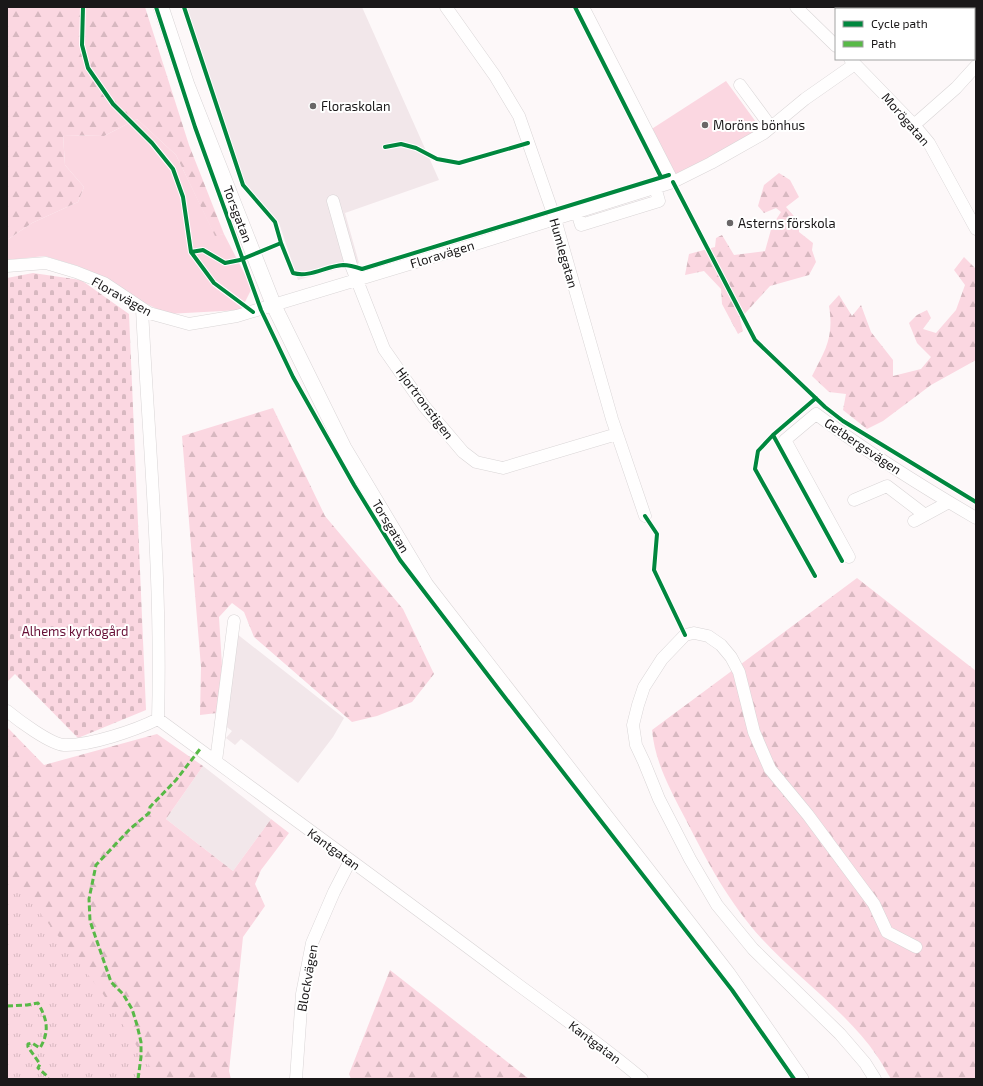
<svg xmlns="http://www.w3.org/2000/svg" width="983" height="1086" font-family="'Exo 2',sans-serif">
<defs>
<pattern id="forest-firs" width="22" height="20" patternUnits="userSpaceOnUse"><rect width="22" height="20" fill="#fbd7e1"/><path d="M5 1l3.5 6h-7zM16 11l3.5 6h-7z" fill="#d7b8c0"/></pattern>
<pattern id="cemetery-stones" width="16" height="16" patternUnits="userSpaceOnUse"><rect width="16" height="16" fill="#fbd7e1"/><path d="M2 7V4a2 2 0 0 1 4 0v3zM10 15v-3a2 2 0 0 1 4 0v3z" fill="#d7b8c0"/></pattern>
<pattern id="park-tufts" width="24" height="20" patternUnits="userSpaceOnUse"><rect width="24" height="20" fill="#fbd7e1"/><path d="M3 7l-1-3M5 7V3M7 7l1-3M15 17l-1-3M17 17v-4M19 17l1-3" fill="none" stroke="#d7b8c0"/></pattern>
</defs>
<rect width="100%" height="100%" fill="#fdf8f9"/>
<path fill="#f2e7ea" d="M186 7H362L439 180 345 213 359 263 298 280 279 223 242 180Z
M237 634 344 718 333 737 298 783 241 739 235 745 226 738 232 731 224 725Z
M203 766 271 819 233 871 166 819Z"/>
<path fill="#fbd7e1" d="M726 81 764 133 673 182 647 132Z
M137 119 176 155 215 235 224 234 252 288 241 310 167 314 145 303 109 280 78 266 45 256 7 260V240L32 223 78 202 84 187 65 165 63 135 104 136Z"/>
<path fill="url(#forest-firs)" d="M7 7H145L189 145 224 234 215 236 176 155 137 119 104 136 63 135 65 165 84 187 78 202 32 223 7 240Z
M779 173 790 180 799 197 786 207 799 222V232L813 243 812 250 816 262 809 275 770 286 740 319 743 331 738 334 722 304 721 289 704 271 685 275 689 254 715 247 716 238 722 235 734 255 765 251 772 226 781 212 776 208 764 213 758 206 764 185Z
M964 257 976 269V360L931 385 883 421 867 429 843 410 846 394 829 392 812 376C826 349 834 337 829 306L839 295 852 316 861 305 871 332 893 360V376L921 369 931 357 917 343 909 323 917 315 927 310 931 318 923 329 936 333 956 310 965 285 954 270Z
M273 408 325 516 403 609 434 674 412 702 377 716 352 722 254 637 244 612 232 603 219 617 222 666 217 713 200 715 201 667 182 436Z
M857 578 976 671V1079H891C886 1071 882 1063 877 1056 848 1013 798 978 762 939 729 903 708 863 686 820 671 791 655 763 652 730Z
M7 727 44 765 157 734 203 766 166 819 233 871 271 819 289 833 261 870 255 884 265 906 243 937 229 1071 231 1079H7Z
M390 970 529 1079H351L349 1074Z"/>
<path fill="url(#cemetery-stones)" d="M33 273 81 280 129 314 146 710 78 738 15 674 7 682V278Z"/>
<path fill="url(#park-tufts)" d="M7 870 103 994 158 1079H7Z"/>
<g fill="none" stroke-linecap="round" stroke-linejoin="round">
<g stroke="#d9d5d6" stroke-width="13">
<path id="minor" d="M446 7 495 76 519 116 555 219 612 419 645 516
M583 7 673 182
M796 7 836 46
M937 7 939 9
M974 35 976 36
M850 59 914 125 929 143 976 229
M740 85 771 127
M914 125 956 88 976 66
M333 201 351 265 384 349 424 406 463 452 476 462 503 468 617 434
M577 212 581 225 659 201 655 187
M7 266 46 263 76 272 104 283 149 313 189 324 237 316 469 246 673 182 711 163 764 133 805 99 855 64
M142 309C149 446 162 582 158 719
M854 500 887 486 925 515
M914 521 949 502
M849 557 785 440 816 414C867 452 921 486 976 518
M7 711C18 720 50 744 64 745 90 746 136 730 158 719 271 802 385 885 497 969 546 1006 596 1040 642 1079
M216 761 234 621
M296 1079 302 994 312 943 334 892 350 861
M875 1079 865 1063 840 1034 753 949 717 905 690 859 659 799 644 762 636 745 633 725 638 705 644 687 662 659 685 635 694 633 708 636 721 645 731 657 739 672 754 732 770 769 808 815 874 904 887 932 916 947"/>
</g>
<g stroke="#d9d5d6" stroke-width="16">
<path id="major" d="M161 7 187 85 274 306 344 448 426 585 728 974 801 1079"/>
</g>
<use href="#minor" stroke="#fffefe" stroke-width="12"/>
<use href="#major" stroke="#fffefe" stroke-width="15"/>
<path stroke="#58b947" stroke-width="3" stroke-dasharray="6 3" stroke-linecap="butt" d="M7 1006 27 1005 38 1003C47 1019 50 1031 40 1048L32 1043 28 1044V1047L40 1064 38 1068 47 1076 48 1079
M138 1079 141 1057V1042L137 1025 132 1009 123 994 111 982 90 921 89 899 96 865 130 829 149 813 150 807 176 780 200 749"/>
<g stroke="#fff" stroke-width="6">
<path id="cycleway" d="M83 7 82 45 88 68 113 104 152 143 173 169 183 197 191 252 214 283 253 312
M156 7 195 127 261 310 293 377 354 485 400 560 500 691 732 990 794 1079
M184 7 243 185 275 222 281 243
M575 7 661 177
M385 147 401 144 416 148 437 159 459 163 528 143
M673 182 755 340 825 407 843 421 976 502
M191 252 203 250 225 263 240 260 281 243 293 273C310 278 326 266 343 265 350 265 356 267 362 269L669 175
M773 435 842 561
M645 516 657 534 654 570 685 635
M815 576 755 469 758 451 773 435 816 398"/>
</g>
<use href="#cycleway" stroke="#00873e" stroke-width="4"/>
</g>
<g fill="#696667" stroke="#fff" stroke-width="1.5">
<circle cx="313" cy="106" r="4"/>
<circle cx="705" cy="125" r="4"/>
<circle cx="730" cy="223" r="4"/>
</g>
<g text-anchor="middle" stroke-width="4" stroke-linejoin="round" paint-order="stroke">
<g font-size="13" fill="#1a1819" stroke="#fff" text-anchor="start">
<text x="321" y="111">Floraskolan</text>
<text x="713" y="130">Moröns bönhus</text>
<text x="738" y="228">Asterns förskola</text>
</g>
<g font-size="13" fill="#1a1819" stroke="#fff">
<text transform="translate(906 119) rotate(49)" y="5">Morögatan</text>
<text transform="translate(238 214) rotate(69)" y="5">Torsgatan</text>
<text transform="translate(564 253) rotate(74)" y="5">Humlegatan</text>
<text transform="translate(442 254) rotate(-17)" y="5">Floravägen</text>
<text transform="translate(122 296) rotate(29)" y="5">Floravägen</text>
<text transform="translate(425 403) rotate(53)" y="5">Hjortronstigen</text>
<text transform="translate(863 446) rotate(34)" y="5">Getbergsvägen</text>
<text transform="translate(391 526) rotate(59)" y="5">Torsgatan</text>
<text transform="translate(334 849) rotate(36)" y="5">Kantgatan</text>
<text transform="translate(307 978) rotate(-80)" y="5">Blockvägen</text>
<text transform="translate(595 1042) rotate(37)" y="5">Kantgatan</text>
</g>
<g font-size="13" fill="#660e35" stroke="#fff">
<text x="75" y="636">Alhems kyrkogård</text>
</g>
</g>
<rect width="983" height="1086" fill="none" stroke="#1a1819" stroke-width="16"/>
<rect x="835" y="8" width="140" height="52" fill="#ffffff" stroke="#a3a3a3"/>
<rect x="843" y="21" width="20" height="6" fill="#00873e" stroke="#a3a3a3"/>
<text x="871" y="28" font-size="12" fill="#1a1819">Cycle path</text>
<rect x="843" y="41" width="20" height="6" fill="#58b947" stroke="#a3a3a3"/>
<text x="871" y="48" font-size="12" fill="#1a1819">Path</text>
</svg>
